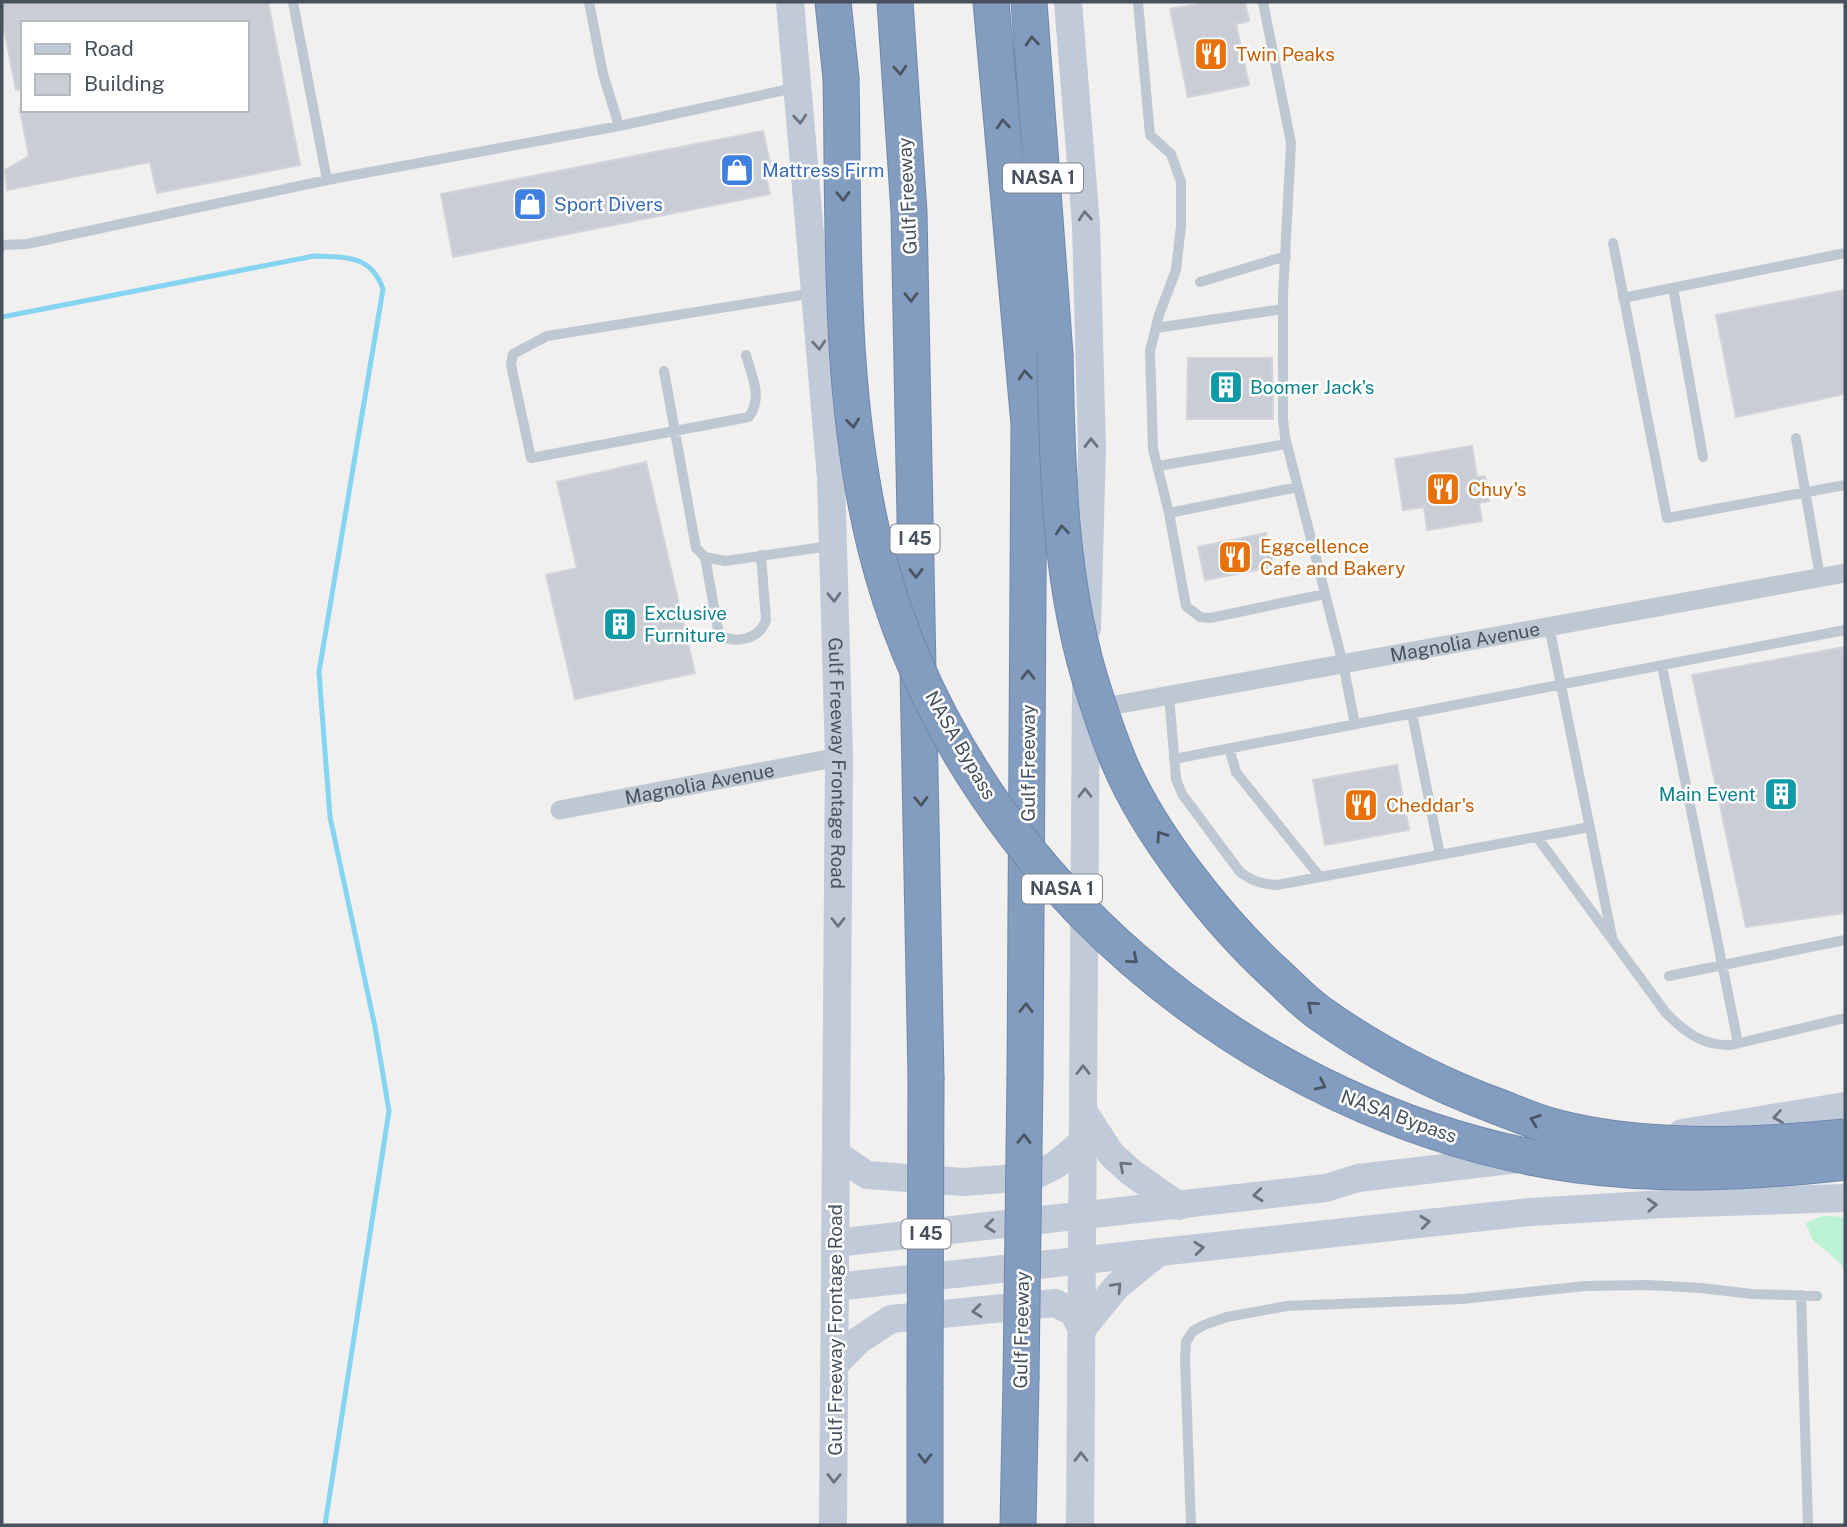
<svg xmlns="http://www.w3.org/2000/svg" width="1847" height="1527" font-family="'Public Sans',sans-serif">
<rect width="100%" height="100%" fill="#f2efef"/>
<path fill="#baf2d3" d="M1822 1216 1845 1217V1271L1838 1261 1812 1239 1806 1223Z"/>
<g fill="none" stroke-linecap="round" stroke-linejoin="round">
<path stroke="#85d4f1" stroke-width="5" d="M2 317 314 256C346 257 371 255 383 289L319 672 330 817 375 1027 389 1111 325 1525"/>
</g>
<path fill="#cacdd5" stroke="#d2d4db" stroke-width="2" d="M2 2H268L300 165 157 193 150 162 7 190 5 170 29 156 20 110H247V23H23V89L16 90 2 19Z
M1210 2H1245L1249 21 1236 24 1249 85 1188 97 1170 9Z
M763 131 773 176 766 177 770 194 453 257 441 194Z
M1845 290V394L1736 417 1716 315Z
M1188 358H1272L1273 419H1187Z
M1472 446 1477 477 1485 476 1489 501 1479 503 1482 521 1427 530 1424 507 1403 510 1395 459Z
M646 462 695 673 575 699 546 575 577 568 557 482Z
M1266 533 1273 567 1205 580 1198 547Z
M1845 647V913L1746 927 1692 675Z
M1397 765 1409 830 1325 845 1313 780Z"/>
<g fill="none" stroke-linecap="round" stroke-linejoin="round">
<g stroke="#6f88ac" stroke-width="37">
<path id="highway" d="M833 2 841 78
M895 2 909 212 926 1077
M991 2 1029 424 1025 1077
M1029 2 1055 354
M925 1525V1390
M1018 1525 1021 1379"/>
</g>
<path stroke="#bec8d2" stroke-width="10" d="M293 2 327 180
M589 2 603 74 619 126
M1138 2 1150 135 1171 154 1181 182V226L1176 270 1159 315 1150 351 1153 449 1169 513
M1263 2 1291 143 1283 295V419L1285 437 1343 664 1355 724
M1613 243 1667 518 1845 485
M2 245 27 244 327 180 619 126 794 88
M1200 282 1286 256
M1673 288 1703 457
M1623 298 1845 253
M1156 328 1283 309
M746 355C752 377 763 397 749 417L531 458 511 365 513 354 547 336 814 293
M664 371 696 548 705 557 725 561 830 546
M1796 438 1820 577
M1158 466 1287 444
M1298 487 1169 513 1186 606 1200 617 1210 618 1325 594
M705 557 719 635C736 644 759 640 766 620L761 555
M1549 626 1612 937
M1662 666 1738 1043
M1169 695 1176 779 1182 794 1240 872C1252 881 1261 884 1277 885L1590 827
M1412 714 1440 855
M1229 748 1236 772 1320 877
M1174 759 1845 630
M1537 837 1666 1013C1685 1032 1702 1046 1731 1045L1845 1018
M1669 976 1845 940
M1801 1295 1808 1525
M1191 1525 1185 1358 1186 1342 1193 1331 1204 1325 1227 1317 1287 1306 1462 1299 1585 1286 1648 1285 1701 1288 1752 1294 1817 1296"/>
<g stroke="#bec8d2" stroke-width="19">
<path id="s1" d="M1093 709 1845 573"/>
<path id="s2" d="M560 810 839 757"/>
</g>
<g stroke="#c0cad9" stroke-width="28">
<path id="s3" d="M790 2 831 478 839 757 833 1525"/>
<path d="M1068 2 1086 225 1092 449 1087 628"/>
<path d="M1083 1111 1111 1154 1132 1173 1179 1206"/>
<path d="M1682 1133 1845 1106"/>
<path d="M836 1154 867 1175 963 1182 1032 1177 1057 1164 1083 1142"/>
<path d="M835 1243 1326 1188 1358 1178 1528 1158"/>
<path d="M835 1287 1530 1212 1664 1204 1845 1198"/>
<path d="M1082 1329 1117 1286 1159 1252"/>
<path d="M835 1364 859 1340 891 1319 1055 1303 1073 1312 1082 1329"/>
<path d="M1080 1525 1086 686"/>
</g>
<use href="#highway" stroke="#839dc1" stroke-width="35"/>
<g stroke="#6f88ac" stroke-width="37" stroke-linecap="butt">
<path id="highway-bridge" d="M841 78C844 234 838 393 875 545 954 869 1250 1119 1577 1165 1667 1177 1755 1172 1845 1162
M1055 354C1057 466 1059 587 1095 695 1102 717 1110 740 1119 762 1150 835 1219 922 1277 975 1291 988 1305 1003 1321 1014 1376 1053 1436 1084 1499 1107 1517 1114 1535 1122 1554 1127 1645 1151 1753 1146 1845 1137
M1021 1379 1025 1077
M925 1390 926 1077"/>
</g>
<use href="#highway-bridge" stroke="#839dc1" stroke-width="35"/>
</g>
<defs><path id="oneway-chevron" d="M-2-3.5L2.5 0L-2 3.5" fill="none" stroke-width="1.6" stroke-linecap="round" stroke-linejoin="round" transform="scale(1.75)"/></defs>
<g stroke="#495562">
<use href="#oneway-chevron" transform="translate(1032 41) rotate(-95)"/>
<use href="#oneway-chevron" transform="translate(900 70) rotate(86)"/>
<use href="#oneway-chevron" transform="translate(1003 124) rotate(-95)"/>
<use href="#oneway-chevron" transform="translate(843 196) rotate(89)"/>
<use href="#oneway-chevron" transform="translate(911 297) rotate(89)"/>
<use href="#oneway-chevron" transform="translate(1025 375) rotate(-95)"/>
<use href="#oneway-chevron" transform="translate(853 423) rotate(83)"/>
<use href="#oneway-chevron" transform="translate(1062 530) rotate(-96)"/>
<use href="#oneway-chevron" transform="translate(916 573) rotate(89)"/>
<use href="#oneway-chevron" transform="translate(1028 675) rotate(-90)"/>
<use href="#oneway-chevron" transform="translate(921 801) rotate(89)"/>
<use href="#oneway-chevron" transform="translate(1161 836) rotate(-125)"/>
<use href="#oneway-chevron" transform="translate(1133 959) rotate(41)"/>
<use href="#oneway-chevron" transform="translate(1312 1006) rotate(-139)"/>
<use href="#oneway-chevron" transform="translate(1026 1008) rotate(-89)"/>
<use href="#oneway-chevron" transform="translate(1321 1085) rotate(26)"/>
<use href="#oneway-chevron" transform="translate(1535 1120) rotate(-160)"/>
<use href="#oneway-chevron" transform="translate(1024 1139) rotate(-89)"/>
<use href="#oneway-chevron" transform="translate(925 1458) rotate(90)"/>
</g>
<g stroke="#6b7582">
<use href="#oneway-chevron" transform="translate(800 119) rotate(85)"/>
<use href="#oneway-chevron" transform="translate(1085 216) rotate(-94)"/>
<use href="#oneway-chevron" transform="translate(819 345) rotate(85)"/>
<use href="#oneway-chevron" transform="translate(1091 443) rotate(-91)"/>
<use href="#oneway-chevron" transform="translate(834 597) rotate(88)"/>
<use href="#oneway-chevron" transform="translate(1085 793) rotate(-90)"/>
<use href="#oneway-chevron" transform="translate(838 922) rotate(90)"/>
<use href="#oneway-chevron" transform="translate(1083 1070) rotate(-90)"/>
<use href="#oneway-chevron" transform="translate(1778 1117) rotate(171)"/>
<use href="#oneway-chevron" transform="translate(1124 1166) rotate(-138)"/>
<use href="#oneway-chevron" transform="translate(1258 1195) rotate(174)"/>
<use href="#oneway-chevron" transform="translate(1652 1205) rotate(-3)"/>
<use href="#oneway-chevron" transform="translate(1425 1222) rotate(-6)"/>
<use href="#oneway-chevron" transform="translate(990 1226) rotate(174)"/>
<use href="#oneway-chevron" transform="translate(1199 1248) rotate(-6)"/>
<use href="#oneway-chevron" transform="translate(1117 1287) rotate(-46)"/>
<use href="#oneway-chevron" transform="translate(977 1311) rotate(174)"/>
<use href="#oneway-chevron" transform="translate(1081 1457) rotate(-90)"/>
<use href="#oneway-chevron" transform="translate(834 1478) rotate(91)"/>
</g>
<defs>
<g id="restaurant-square" transform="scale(1.75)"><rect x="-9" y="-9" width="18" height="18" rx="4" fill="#e8710a" stroke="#fff"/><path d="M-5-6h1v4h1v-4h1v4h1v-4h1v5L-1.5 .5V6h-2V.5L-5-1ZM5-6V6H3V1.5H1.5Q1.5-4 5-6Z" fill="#fff"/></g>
<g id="shop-square" transform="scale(1.75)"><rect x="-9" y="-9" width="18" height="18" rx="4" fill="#3f7fe0" stroke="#fff"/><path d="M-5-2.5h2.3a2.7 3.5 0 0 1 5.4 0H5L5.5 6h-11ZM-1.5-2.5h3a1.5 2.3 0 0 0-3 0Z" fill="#fff"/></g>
<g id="building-square" transform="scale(1.75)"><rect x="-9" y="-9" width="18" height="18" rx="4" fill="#0f9aa8" stroke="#fff"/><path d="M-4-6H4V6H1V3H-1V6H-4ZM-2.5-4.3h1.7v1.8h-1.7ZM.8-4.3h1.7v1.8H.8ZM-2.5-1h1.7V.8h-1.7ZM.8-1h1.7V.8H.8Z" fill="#fff"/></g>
</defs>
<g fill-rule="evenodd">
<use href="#restaurant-square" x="1211" y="54"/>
<use href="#shop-square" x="737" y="170"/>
<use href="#shop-square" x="530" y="204"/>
<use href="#building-square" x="1226" y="387"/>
<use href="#restaurant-square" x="1443" y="489"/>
<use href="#restaurant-square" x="1235" y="557"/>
<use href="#building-square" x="620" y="624"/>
<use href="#building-square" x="1781" y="794"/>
<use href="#restaurant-square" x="1361" y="805"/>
</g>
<g text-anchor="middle" stroke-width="5" stroke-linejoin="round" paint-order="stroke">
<g fill="#fff" stroke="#7e858e" stroke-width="2">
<rect x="1003" y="163.5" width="80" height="29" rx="5"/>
<rect x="890.5" y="524.5" width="49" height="29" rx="5"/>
<rect x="1022" y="874.5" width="80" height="29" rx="5"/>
<rect x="901.5" y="1219.5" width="49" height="29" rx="5"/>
</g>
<g font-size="18" font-weight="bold" fill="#46515d">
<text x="1043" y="184">NASA 1</text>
<text x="915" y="545">I 45</text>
<text x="1062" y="895">NASA 1</text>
<text x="926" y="1240">I 45</text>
</g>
<g font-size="19" fill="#c56008" stroke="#fff" text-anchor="start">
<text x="1236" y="61">Twin Peaks</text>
<text x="1468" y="496">Chuy's</text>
<text x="1260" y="553">Eggcellence<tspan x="1260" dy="22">Cafe and Bakery</tspan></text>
<text x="1386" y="812">Cheddar's</text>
</g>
<g font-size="19" fill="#366cbe" stroke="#fff" text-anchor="start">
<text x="762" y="177">Mattress Firm</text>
<text x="554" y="211">Sport Divers</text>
</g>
<g font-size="19" fill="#46515d" stroke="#fff">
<text transform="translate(907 196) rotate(-93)" y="7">Gulf Freeway</text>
<text dy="7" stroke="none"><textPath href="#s1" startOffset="378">Magnolia Avenue</textPath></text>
<text transform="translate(961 745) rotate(60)" y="7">NASA Bypass</text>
<text dy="7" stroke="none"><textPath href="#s3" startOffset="763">Gulf Freeway Frontage Road</textPath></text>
<text transform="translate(1028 763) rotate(-90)" y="7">Gulf Freeway</text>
<text dy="7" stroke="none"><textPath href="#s2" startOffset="142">Magnolia Avenue</textPath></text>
<text transform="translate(1399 1116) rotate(20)" y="7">NASA Bypass</text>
<text transform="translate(835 1330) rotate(-90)" y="7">Gulf Freeway Frontage Road</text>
<text transform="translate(1021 1330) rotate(-89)" y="7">Gulf Freeway</text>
</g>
<g font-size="19" fill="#0d838f" stroke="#fff" text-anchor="start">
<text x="1250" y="394">Boomer Jack's</text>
<text x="644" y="620">Exclusive<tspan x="644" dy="22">Furniture</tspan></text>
<text x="1756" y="801" text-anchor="end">Main Event</text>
</g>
</g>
<rect width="1847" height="1527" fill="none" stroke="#46515d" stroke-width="7"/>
<rect x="21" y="21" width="228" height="91" fill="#ffffff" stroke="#b5b9be" stroke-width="2"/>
<rect x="35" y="44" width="35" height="10" fill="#c0cad9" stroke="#b5b9be" stroke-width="2"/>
<text x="84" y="56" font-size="21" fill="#46515d">Road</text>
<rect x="35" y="74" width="35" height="21" fill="#cacdd5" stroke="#b5b9be" stroke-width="2"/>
<text x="84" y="91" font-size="21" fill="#46515d">Building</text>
</svg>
